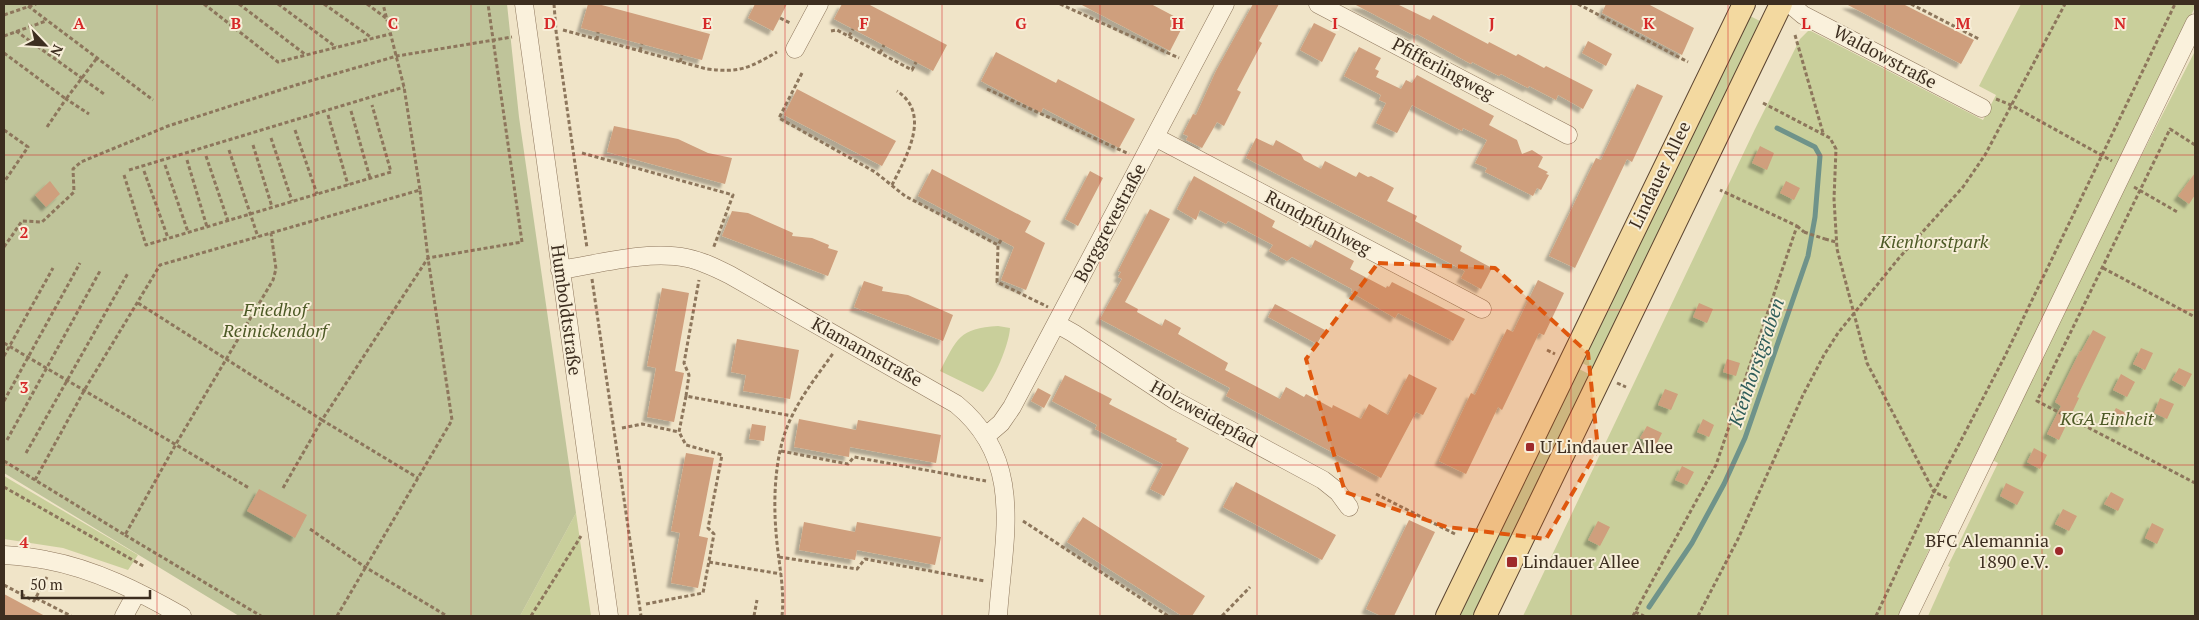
<svg xmlns="http://www.w3.org/2000/svg" width="2199" height="620" font-family="'PT Serif',serif">
<defs>
<filter id="shadow"><feDropShadow dx="-4.5" dy="4.5" stdDeviation="1" flood-color="#0004"/></filter>
</defs>
<rect width="100%" height="100%" fill="#f0e4c8"/>
<path fill="#c9cf9b" d="M2021 4H2195V7L1926 556 1901 616H1523L1755 129 1800 39 1809 30 1983 120 1996 95 1979 86Z
M1748 15 1764 23 1596 370 1580 362Z
M2194 53 2195 616H1928L1950 567 1948 566 1998 463 1987 457Z
M998 326 1010 328C1009 345 994 380 983 392L940 371C957 339 959 328 998 326Z
M1577 368 1593 376 1478 616H1457Z
M4 476 138 555 128 570 63 548 4 539Z
M576 513 591 616H520Z"/>
<path fill="#bfc49a" d="M4 4H507L519 117 576 513 520 616H239L4 473Z"/>
<g fill="none" stroke-linecap="round" stroke-linejoin="round">
<path stroke="#6f938a" stroke-width="5" d="M1649 607 1692 543 1724 484 1745 438 1808 256 1815 217 1820 156 1815 147 1777 128"/>
</g>
<path fill="#cf9f7d" filter="url(#shadow)" d="M588 4H598L710 34 702 60 581 28Z
M755 4H787L773 31 748 18Z
M842 4H868L947 45 933 71 834 19Z
M1080 4H1151L1185 22 1170 51Z
M1253 4H1279L1259 41 1262 43 1256 54 1237 90 1241 92 1224 126 1217 122 1202 148 1186 140 1188 136 1183 134 1193 114 1196 115 1216 71Z
M1354 4H1397L1430 20 1433 15 1488 44 1489 42 1516 56 1518 54 1544 68 1546 66 1593 90 1583 109 1558 95 1556 100 1529 86 1528 88 1501 74 1499 76 1472 62 1471 64 1417 34 1415 36Z
M1606 4H1648L1694 28 1682 55 1602 13Z
M1846 4H1903L1974 40 1961 64Z
M1314 23 1336 34 1322 62 1300 50Z
M1588 41 1612 54 1606 66 1582 53Z
M1359 47 1381 58 1375 69 1379 71 1376 77 1401 89 1406 80 1412 83 1417 75 1494 116 1489 125 1517 140 1522 154 1532 150 1543 157 1538 167 1548 172 1546 174 1549 175 1541 190 1537 188 1533 196 1485 172 1487 168 1475 163 1487 140 1463 128 1462 131 1412 105 1397 133 1376 123 1386 103 1379 100 1381 95 1344 76Z
M996 52 1056 83 1058 79 1135 119 1119 148 1043 108 1041 113 981 81Z
M1637 84 1663 96 1632 162 1627 159 1575 268 1549 256 1596 158 1601 160Z
M797 89 896 141 882 166 784 115Z
M614 126 678 139 708 153 732 158 725 184 607 152Z
M1256 138 1273 146 1276 140 1301 154 1304 160 1321 169 1325 161 1356 177 1359 172 1368 177 1371 176 1394 188 1387 201 1417 216 1415 221 1462 246 1460 251 1492 268 1481 289 1461 278 1465 271 1246 158Z
M1760 146 1774 153 1767 170 1752 163Z
M932 169 1031 221 1025 232 1045 243 1026 290 1001 280 1014 247 918 196Z
M1090 171 1103 178 1078 226 1065 219Z
M2195 173V195L2189 204 2178 196Z
M1194 176 1275 221 1272 227 1311 248 1315 240 1354 261 1350 269 1386 288 1387 286 1389 287 1392 282 1465 319 1453 341 1398 313 1395 318 1351 292 1352 289 1292 257 1287 261 1269 251 1273 245 1228 221 1226 224 1200 210 1196 220 1177 209Z
M50 181 60 194 46 207 35 195Z
M1786 181 1800 188 1794 200 1780 193Z
M1150 209 1170 219 1125 302 1138 309 1137 312 1162 326 1165 319 1181 328 1178 334 1228 363 1225 370 1280 399 1286 387 1304 397 1306 394 1332 408 1333 405 1361 419 1369 404 1388 415 1409 374 1437 388 1423 415 1416 412 1381 478 1226 396 1230 388 1100 319 1122 279 1118 277 1121 272 1118 271Z
M732 211 748 213 793 233 792 236 812 238 829 245 828 248 838 251 828 276 722 236Z
M1538 280 1564 293 1544 335 1539 333 1502 410 1498 407 1466 474 1439 461 1471 393 1475 395 1507 329 1513 332Z
M864 281 883 287 882 291 908 295 953 315 943 341 854 307Z
M662 288 689 293 675 371 684 373 674 422 647 417 656 368 647 366Z
M1699 303 1713 309 1707 323 1693 317Z
M1275 304 1325 330 1317 344 1268 317Z
M2093 330 2106 337 2077 397 2079 398 2059 440 2047 434 2061 406 2055 402 2080 351 2081 352Z
M737 339 799 350 790 399 743 391 746 375 731 372Z
M2141 348 2153 353 2145 370 2133 364Z
M1727 359 1740 363 1736 376 1723 372Z
M2179 368 2192 374 2185 387 2172 380Z
M2121 374 2135 382 2127 397 2113 390Z
M1065 375 1112 399 1109 404 1177 439 1176 441 1189 448 1164 496 1150 489 1163 464 1095 429 1097 425 1052 401Z
M1038 388 1051 395 1044 408 1031 401Z
M1665 389 1678 394 1671 410 1658 405Z
M2160 398 2174 404 2167 419 2154 413Z
M2116 408 2128 414 2122 428 2108 422Z
M799 419 856 430 858 420 941 435 936 463 850 447 849 457 794 447Z
M1703 419 1714 425 1709 437 1697 432Z
M752 424 766 426 764 441 749 439Z
M1647 426 1662 433 1656 445 1640 438Z
M2034 448 2047 455 2040 469 2027 462Z
M686 453 714 458 699 536 708 538 698 588 671 583 680 533 671 531Z
M1682 466 1694 472 1687 485 1675 480Z
M1236 482 1336 535 1322 560 1223 507Z
M2006 483 2024 492 2017 505 2000 496Z
M259 489 307 515 295 538 247 511Z
M2111 492 2124 499 2118 511 2104 504Z
M2063 509 2077 516 2069 531 2055 524Z
M1083 517 1205 596 1192 616H1182L1067 542Z
M1409 520 1435 532 1394 616H1381L1366 609Z
M1598 521 1610 527 1600 546 1588 540Z
M804 522 855 532 857 522 941 537 935 565 857 550 855 560 799 550Z
M2152 523 2164 529 2157 544 2145 538Z
M4 594 45 616H4Z"/>
<g fill="none" stroke-linecap="round" stroke-linejoin="round">
<g stroke="#8d765c" stroke-width="19">
<path id="minor" d="M524 4 609 616
M1318 4 1568 135
M1790 4 1803 15 1982 108
M795 49 819 4
M1155 137 1482 309
M560 270C599 264 648 250 687 258 702 261 716 268 730 275L956 404C1026 461 1003 538 998 616
M1057 324 1073 333 1176 401 1323 480 1338 492 1349 507
M986 436 1001 423 1012 407 1225 4
M4 555C18 556 32 557 46 560 95 569 140 592 182 616
M124 616 137 592
M1908 616 2195 23"/>
</g>
<g stroke="#5b4430" stroke-width="24">
<path id="major" d="M1447 616 1744 4
M1485 616 1781 4"/>
</g>
<path stroke="#8d765c" stroke-width="3" stroke-dasharray="4 2.5" stroke-linecap="butt" d="M204 4 278 62 390 34
M239 4 306 55
M278 4 336 47
M324 4 372 38
M367 4 386 18
M554 4 556 31 587 248
M1060 4 1179 58
M1578 4 1688 62
M1911 4 1979 39
M28 6 153 100
M4 15 36 4
M780 18 790 23
M563 30 707 69C740 73 749 68 777 52
M16 31 104 94
M831 31 837 30 912 70 916 62
M1795 35 1823 133
M4 36 46 21
M849 36 853 29
M597 40 598 32
M640 51 642 44
M4 53 66 99 97 58
M880 53 884 45
M680 62 682 55
M802 73 779 118 875 172 905 196 998 245
M987 89 1129 154
M1996 99 2011 105 2112 161
M1763 103 1830 138 1836 149 1834 199 1837 249 1867 363 1934 492 1947 498
M351 111 370 178
M328 115 348 185
M47 127 66 99 89 114
M4 130 28 147 4 182
M295 130 317 194
M271 138 292 201
M253 145 272 207
M2195 145 2170 129 2037 401 2195 483
M229 150 258 237
M582 153 733 195 713 249
M206 156 228 221
M187 160 207 227
M165 165 188 232
M129 170 404 87
M144 171 168 238
M124 175 146 245 391 172 372 105
M892 185C906 157 932 114 897 91
M2134 187 2179 213
M1797 226 1804 232
M1825 239 1836 242
M1001 240 998 245 997 282 1048 307
M4 247 22 221 42 222 74 192 73 169 81 162 168 126 296 85 397 56 512 37
M2103 268 2195 317
M592 279 641 616
M138 303 322 420 428 258 522 242 488 4
M4 343 249 488
M1547 350 1555 354
M4 356 53 268
M1617 383 1626 387
M686 396 689 375 684 363 699 280
M4 401 80 263
M622 428 642 424 679 432 686 396 792 416
M7 440 100 271
M781 451 848 464 854 457 986 481
M26 453 128 273
M4 461 125 535 176 444 273 280 276 269 271 233
M35 480 85 389 160 265 420 190 404 87 383 4
M4 487 145 567
M283 488 322 420 418 478
M1376 494 1457 535
M1023 521 1168 616
M310 529 365 567 447 616
M125 535 261 616
M779 557 857 569 865 559 985 581
M709 562 781 574
M4 585 34 601 47 577
M36 598 71 616
M646 604 703 593 714 534 708 528 722 455 686 445 679 432
M1635 612 1644 616
M337 616 452 420 428 258 420 190
M531 616 581 536
M754 616 757 600
M782 616C785 588 778 561 776 532 773 496 775 449 792 416 803 393 820 372 834 352
M1222 616 1250 587
M1633 616 1716 465 1797 226 1720 190
M1698 616 1738 539 1803 395 1824 355 1838 333 1899 258 1963 187 1985 155 2065 4
M1876 616 1934 492 2005 356 2175 4"/>
<use href="#minor" stroke="#faf1dc" stroke-width="18"/>
<use href="#major" stroke="#f3d9a0" stroke-width="22"/>
<path stroke="#8d765c" stroke-width="3" stroke-dasharray="4 2.5" stroke-linecap="butt" d="M1804 232 1825 239"/>
</g>
<path fill="#df570d" fill-opacity="0.2" stroke="#df570d" stroke-width="4" stroke-dasharray="10 6" stroke-linejoin="round" d="M1378 263 1495 268 1588 353 1598 449 1546 539 1447 527 1345 492 1306 359Z"/>
<path fill="none" stroke="#d62828" stroke-width="1" stroke-opacity="0.55" d="M157 4V616M314 4V616M471 4V616M628 4V616M785 4V616M942 4V616M1100 4V616M1257 4V616M1414 4V616M1571 4V616M1728 4V616M1885 4V616M2042 4V616M4 155H2195M4 310H2195M4 465H2195"/>
<g fill="#9e2a2b" stroke="#f7eed8" stroke-width="2">
<rect x="1525" y="442" width="10" height="10" rx="2.5"/>
<circle cx="2059" cy="551" r="5"/>
<rect x="1506" y="556" width="12" height="12" rx="2.5"/>
</g>
<g text-anchor="middle" stroke-width="4" stroke-linejoin="round" paint-order="stroke">
<g font-size="18" fill="#3d2e20" stroke="#f7eed8">
<text transform="translate(1885 57) rotate(28)" y="6">Waldowstraße</text>
<text transform="translate(1443 69) rotate(28)" y="6">Pfifferlingweg</text>
<text transform="translate(1660 175) rotate(-64)" y="6">Lindauer Allee</text>
<text transform="translate(1110 223) rotate(-62)" y="6">Borggrevestraße</text>
<text transform="translate(1318 223) rotate(28)" y="6">Rundpfuhlweg</text>
<text transform="translate(566 310) rotate(82)" y="6">Humboldtstraße</text>
<text transform="translate(867 352) rotate(29)" y="6">Klamannstraße</text>
<text transform="translate(1204 414) rotate(29)" y="6">Holzweidepfad</text>
</g>
<g font-size="18" font-style="italic" fill="#4d5a26" stroke="#f7eed8">
<text x="1934" y="248">Kienhorstpark</text>
<text x="275" y="316">Friedhof<tspan x="275" dy="21">Reinickendorf</tspan></text>
<text x="2107" y="425">KGA Einheit</text>
</g>
<g font-size="18" fill="#3d2e20" stroke="#f7eed8" text-anchor="start">
<text x="1540" y="453">U Lindauer Allee</text>
<text x="2049" y="547" text-anchor="end">BFC Alemannia<tspan x="2049" dy="21">1890 e.V.</tspan></text>
<text x="1523" y="568">Lindauer Allee</text>
</g>
<g font-size="19" font-style="italic" fill="#2f5d5a" stroke="#f7eed8">
<text transform="translate(1756 362) rotate(-71)" y="7">Kienhorstgraben</text>
</g>
</g>
<g font-size="16" text-anchor="middle" font-weight="bold" fill="#d62828" stroke="#f7eed8" stroke-width="4" stroke-linejoin="round" paint-order="stroke">
<text x="79" y="29">A</text>
<text x="236" y="29">B</text>
<text x="393" y="29">C</text>
<text x="550" y="29">D</text>
<text x="707" y="29">E</text>
<text x="864" y="29">F</text>
<text x="1021" y="29">G</text>
<text x="1178" y="29">H</text>
<text x="1335" y="29">I</text>
<text x="1492" y="29">J</text>
<text x="1649" y="29">K</text>
<text x="1806" y="29">L</text>
<text x="1963" y="29">M</text>
<text x="2120" y="29">N</text>
<text x="24" y="238">2</text>
<text x="24" y="393">3</text>
<text x="24" y="548">4</text>
</g>
<rect width="2199" height="620" fill="none" stroke="#3d2e20" stroke-width="10"/>
<g transform="translate(45 45) rotate(115)" stroke="#f7eed8" stroke-width="4" paint-order="stroke">
<path d="M0-4L9 19L0 12L-9 19Z" fill="#3d2e20"/>
<text y="-8" font-size="14" font-weight="bold" text-anchor="middle" fill="#3d2e20">N</text>
</g>
<path d="M22 590v8h128v-8" fill="none" stroke="#3d2e20" stroke-width="2.5"/>
<text x="30" y="590" font-size="15" fill="#3d2e20" stroke="#f7eed8" stroke-width="4" paint-order="stroke">50 m</text>
</svg>
